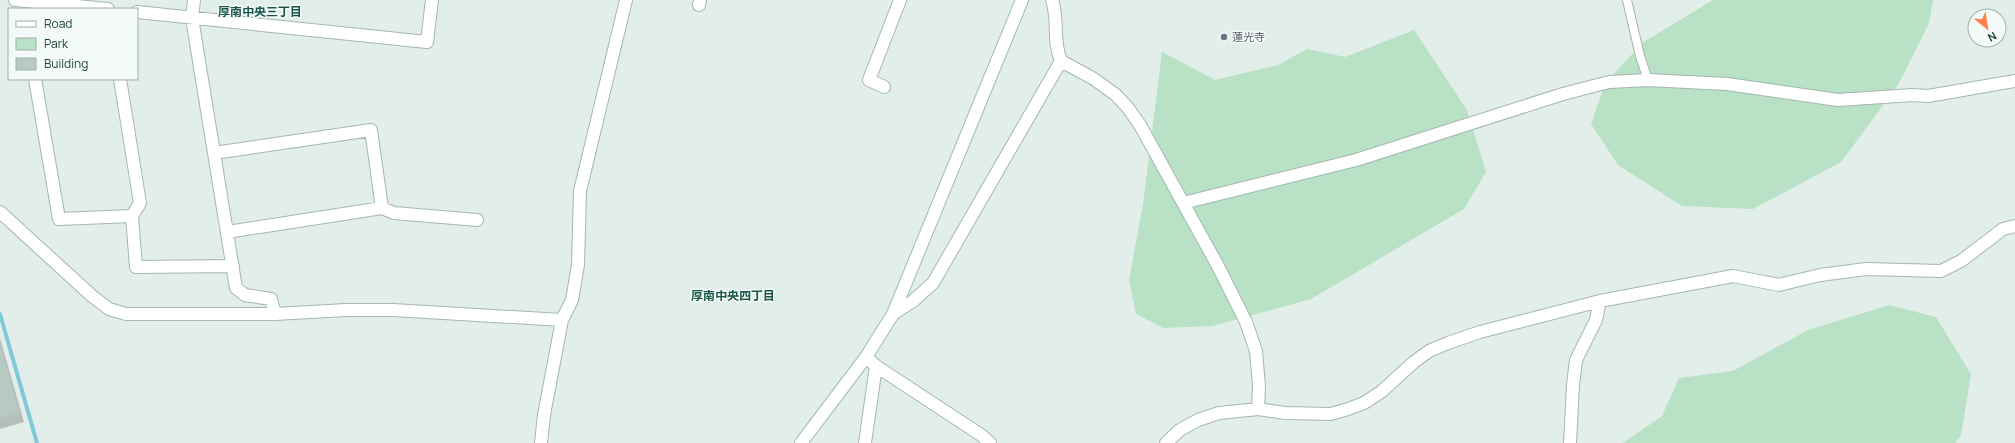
<svg xmlns="http://www.w3.org/2000/svg" width="2015" height="443" font-family="Manrope,'Noto Sans JP',sans-serif">
<rect width="100%" height="100%" fill="#e2eee9"/>
<path fill="#b8e1c5" d="M1713 0H1933L1929 23 1898 85 1841 162 1753 209 1682 206 1618 165 1591 124 1605 84 1642 43Z
M1414 30 1467 110 1486 172 1464 209 1311 299 1212 326 1163 328 1136 314 1129 280 1143 205 1162 52 1215 80 1278 65 1307 49 1345 57Z
M1889 305 1936 317 1971 374 1961 435 1955 443H1623L1662 416 1679 378 1733 371 1808 330Z"/>
<path fill="#0003" d="M0 338 24 422 0 429Z"/>
<g fill="none" stroke-linecap="round" stroke-linejoin="round">
<path stroke="#83c8d9" stroke-width="4" d="M0 314 37 443"/>
</g>
<path fill="#b7c9c2" stroke="#b3c8c0" d="M0 345 19 413 0 418Z"/>
<g fill="none" stroke-linecap="round" stroke-linejoin="round">
<g stroke="#a4b7b1" stroke-width="10">
<path id="lane" d="M1627 0 1640 56 1648 80"/>
</g>
<g stroke="#a4b7b1" stroke-width="14">
<path id="street" d="M15 0 108 9
M194 0 192 18 236 288 245 295 271 299 275 314
M1052 0C1059 20 1052 39 1061 61L1094 79 1116 95 1128 108 1140 125 1219 268 1246 322 1256 351 1259 386 1258 409
M699 5 700 0
M137 12 427 42 432 0
M35 79 59 219 132 216
M120 79 140 203 132 216 136 267 233 266
M884 87 869 80 900 0
M214 153 371 130 382 208
M1183 203 1356 160 1563 94 1609 82 1648 80 1727 84 1838 100 1913 95 1928 96 2015 81
M0 212 92 296 109 309 126 314H275L346 310H393L562 320
M227 232 382 208 394 213 477 220
M893 314 913 301 933 283 1061 61
M866 357 876 366 981 435 990 443
M541 443 544 415 562 320 572 300 578 265 580 191 626 0
M865 443 876 366
M1166 443 1180 430 1198 420 1219 413 1258 409 1285 413 1331 414 1348 409 1364 403 1381 392 1414 362 1429 351 1448 343 1480 332 1600 301 1733 276 1779 285 1820 275 1866 269 1941 271 1961 261 2003 229 2015 226
M1570 443 1573 385 1576 360 1596 320 1600 301"/>
</g>
<g stroke="#9fbbb2" stroke-width="14">
<path id="secondary" d="M801 443 866 357 893 314 1022 0"/>
</g>
<use href="#lane" stroke="#fff" stroke-width="8"/>
<use href="#street" stroke="#fff" stroke-width="12"/>
<use href="#secondary" stroke="#fff" stroke-width="12"/>
</g>
<circle fill="#6b7280" stroke="#f3faf7" stroke-width="1.5" cx="1224" cy="37" r="4"/>
<g text-anchor="middle" stroke-width="3" stroke-linejoin="round" paint-order="stroke">
<g font-size="11" fill="#5b616d" stroke="#f3faf7" text-anchor="start">
<text x="1232" y="41">蓮光寺</text>
</g>
<g font-size="12" font-weight="bold" fill="#19564a" stroke="#f3faf7">
<text x="260" y="16">厚南中央三丁目</text>
<text x="733" y="300">厚南中央四丁目</text>
</g>
</g>
<rect x="8" y="8" width="130" height="72" fill="#f3faf7" stroke="#9eb0ab"/>
<rect x="16" y="21" width="20" height="6" fill="#ffffff" stroke="#9eb0ab"/>
<text x="44" y="28" font-size="12" fill="#1f4139">Road</text>
<rect x="16" y="38" width="20" height="12" fill="#b8e1c5" stroke="#9eb0ab"/>
<text x="44" y="48" font-size="12" fill="#1f4139">Park</text>
<rect x="16" y="58" width="20" height="12" fill="#b7c9c2" stroke="#9eb0ab"/>
<text x="44" y="68" font-size="12" fill="#1f4139">Building</text>
<g transform="translate(1987 28) rotate(150)"><circle r="19" fill="#f3faf7" stroke="#9eb0ab"/>
<path d="M0-3L7 15L0 10L-7 15Z" fill="#ff814f"/>
<text y="-6" font-size="11" font-weight="bold" text-anchor="middle" fill="#1f4139">N</text>
</g>
</svg>
